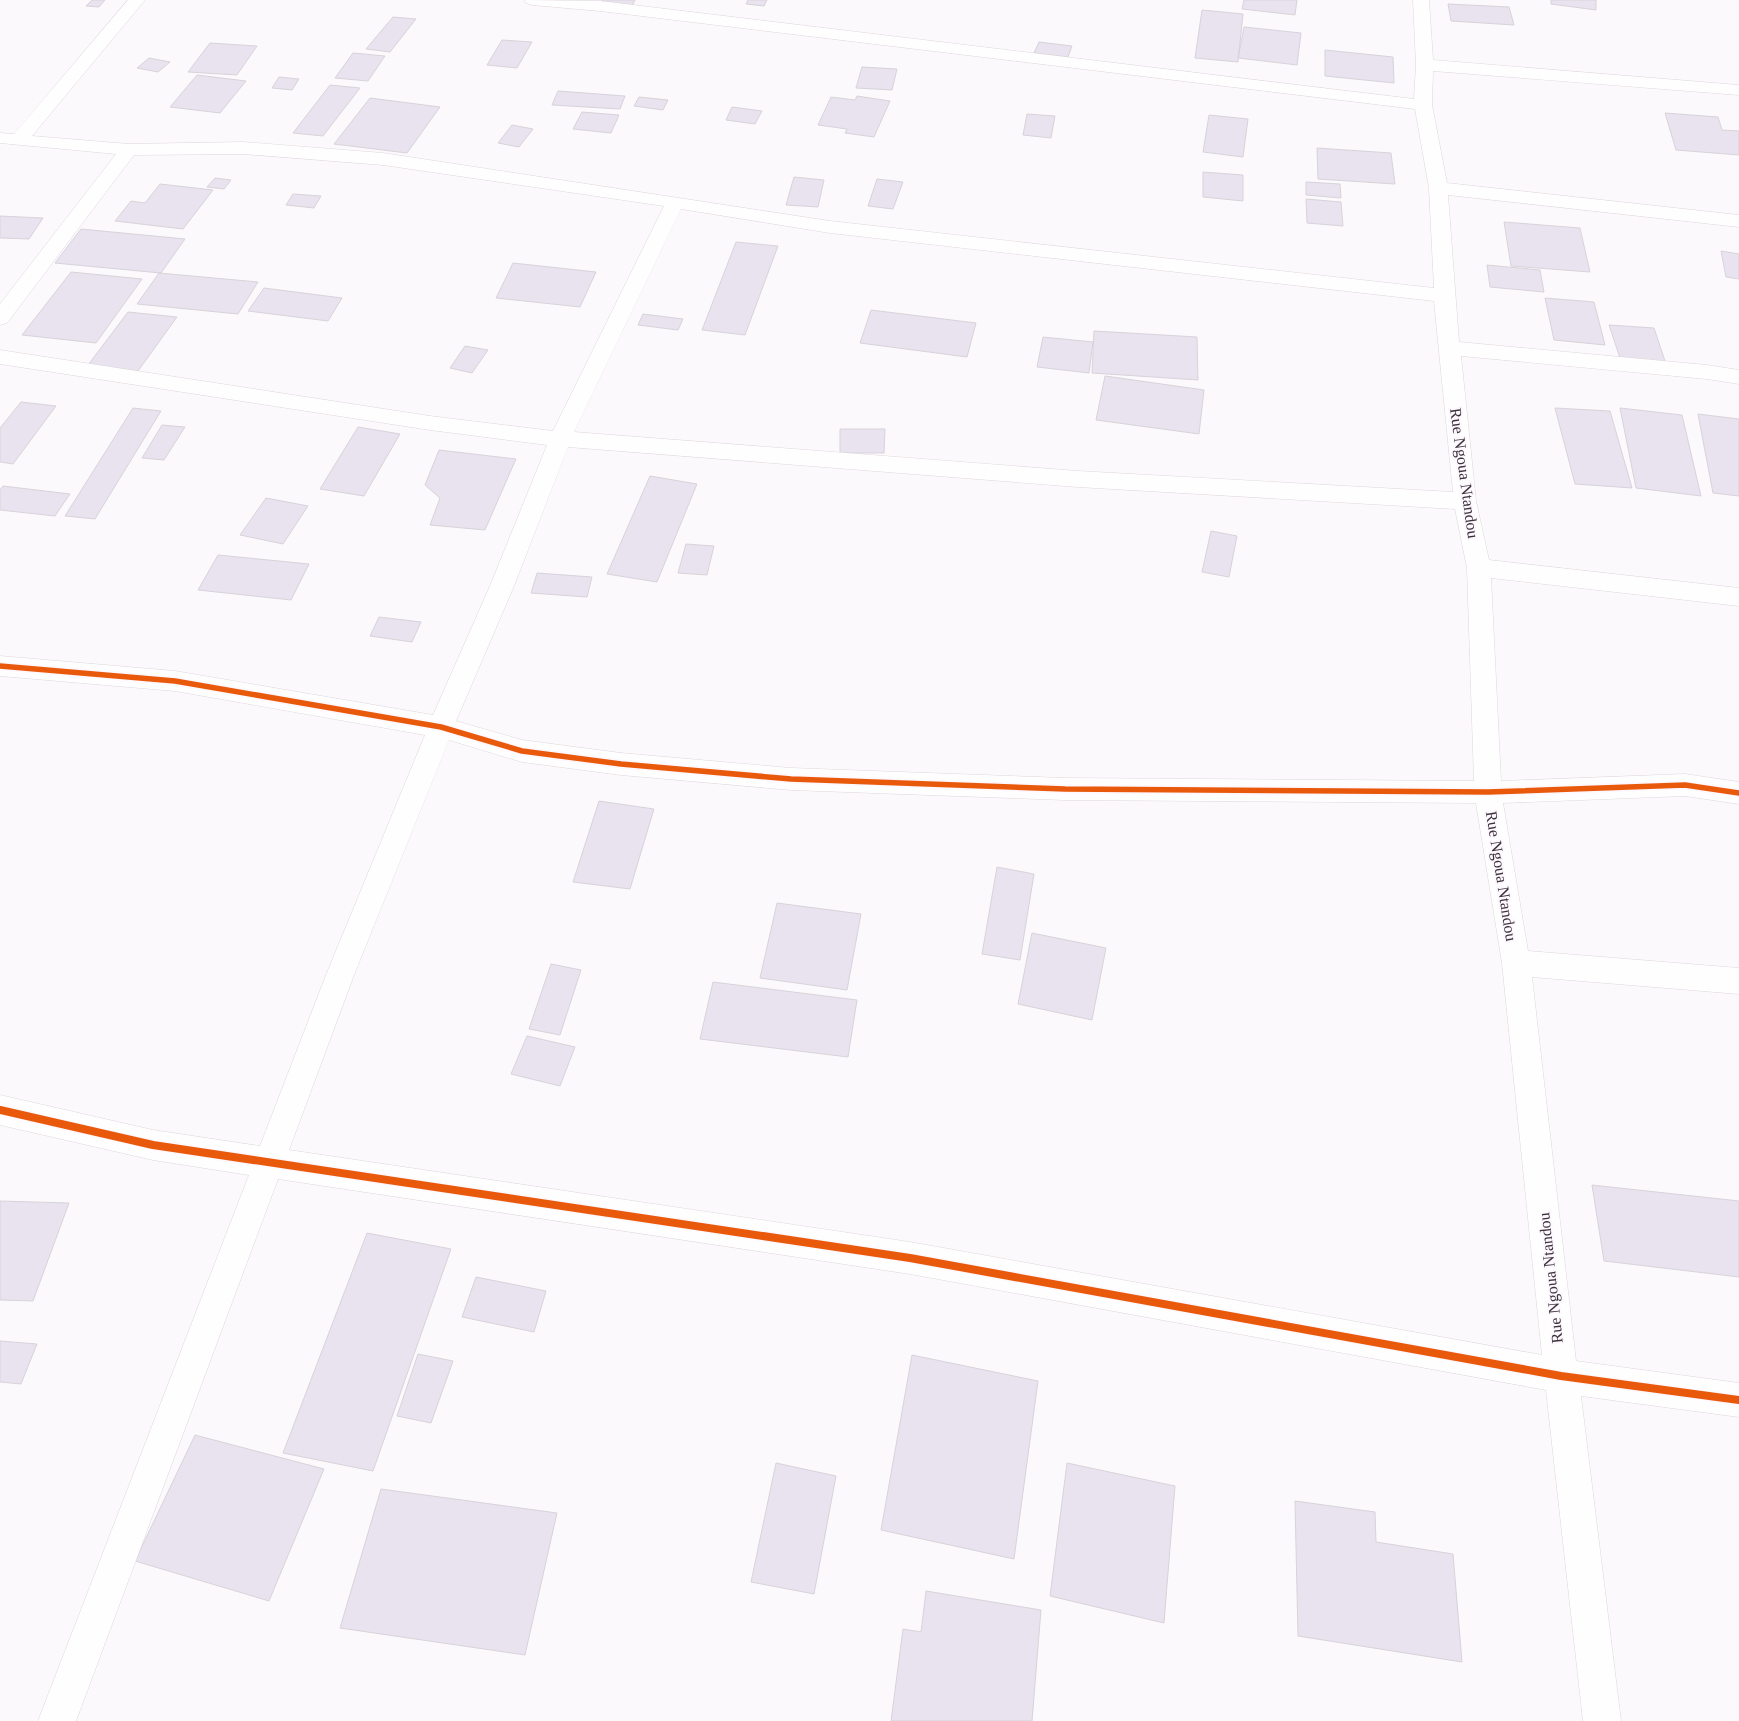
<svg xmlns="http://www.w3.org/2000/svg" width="1739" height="1721" font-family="Georgia,serif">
<rect width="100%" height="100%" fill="#fcf9fc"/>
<path fill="#e9e2ef" stroke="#d7d3da" d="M92 0H105L99 7 86 6Z
M602 0H635L630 10 598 7Z
M748 0H767L764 6 746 4Z
M1244 0H1297L1295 15 1242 9Z
M1551 0H1596V10L1551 4Z
M1448 4 1509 7 1514 25 1451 21Z
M1202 10 1243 14 1238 62 1195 58Z
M393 17 416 19 390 52 366 49Z
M1244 27 1301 33 1297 65 1238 58Z
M502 40 532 42 517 68 487 65Z
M1039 42 1072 46 1068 57 1034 53Z
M210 43 257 46 237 75 188 72Z
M1325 50 1393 57 1394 83 1325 76Z
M353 53 385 56 368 81 335 78Z
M149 58 170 62 158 72 137 68Z
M862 67 897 69 892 90 856 88Z
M197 75 246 81 220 113 170 107Z
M279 77 299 79 292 90 272 88Z
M330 85 360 88 323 136 293 133Z
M558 91 625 96 620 109 552 105Z
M857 96 890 101 874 137 845 133 847 129 818 125 831 97 855 100Z
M639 97 668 100 663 110 634 106Z
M370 98 440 107 407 153 334 144Z
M732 107 762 111 755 124 726 120Z
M582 112 619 115 611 133 573 129Z
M1665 113 1718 117 1722 130 1739 131V155L1676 150Z
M1027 114 1055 116 1051 138 1023 135Z
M1209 115 1248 119 1243 157 1203 152Z
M512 125 533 129 519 147 498 143Z
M1317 148 1391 153 1395 184 1318 179Z
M1203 172 1243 175V201L1203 197Z
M794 177 824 180 818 207 786 205Z
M215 178 231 180 224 189 207 187Z
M877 179 903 182 893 209 868 206Z
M1306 182 1340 184 1341 198 1306 195Z
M160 184 213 190 183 229 115 221 131 201 145 203Z
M293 194 321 196 314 208 286 205Z
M1306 199 1341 202 1343 226 1307 223Z
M0 216 43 218 29 239 0 238Z
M1504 222 1580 228 1590 272 1511 266Z
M81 229 185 239 161 273 55 263Z
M736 242 778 246 745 335 702 330Z
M1721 251 1739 254V279L1726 277Z
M513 263 596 272 580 307 496 298Z
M1487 265 1540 270 1544 292 1490 287Z
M71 272 142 279 96 343 22 335Z
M159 273 258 282 238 314 137 304Z
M264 288 342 298 328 321 248 311Z
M1545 298 1594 302 1605 345 1554 340Z
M871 310 976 323 967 357 860 343Z
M128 312 177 317 138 371 88 365Z
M643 314 683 319 678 330 638 325Z
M1609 325 1654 328 1666 364 1621 361Z
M1094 331 1197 337 1198 380 1092 373Z
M1043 337 1093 342 1089 373 1037 367Z
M465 346 488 350 472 373 450 368Z
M1105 376 1204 390 1199 434 1096 420Z
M21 402 56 406 13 464 0 462V428Z
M133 408 161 411 95 519 65 516Z
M1555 408 1610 411 1632 488 1575 484Z
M1620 408 1682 415 1701 496 1636 488Z
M1698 414 1739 419V496L1713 493Z
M162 425 185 427 164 460 142 458Z
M358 427 400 434 364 496 320 489Z
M840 429H885L884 453H840Z
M439 450 516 459 485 530 430 525 440 498 425 485Z
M650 476 697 484 657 582 607 574Z
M3 486 70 494 55 516 0 510V490Z
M266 498 308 506 283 544 240 535Z
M1211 531 1237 536 1229 577 1202 572Z
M686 544 714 546 707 575 678 573Z
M218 555 309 564 291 600 198 590Z
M537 573 592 577 587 597 531 593Z
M379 617 421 622 412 642 370 636Z
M599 801 654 809 630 889 573 882Z
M997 867 1034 874 1020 960 982 954Z
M777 903 861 914 847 990 760 978Z
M1032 933 1106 948 1092 1020 1018 1004Z
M551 964 581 970 560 1035 529 1029Z
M713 982 857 1000 848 1057 700 1039Z
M527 1036 575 1047 560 1086 511 1074Z
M1592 1185 1739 1201V1277L1604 1261Z
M0 1201 69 1203 33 1301 0 1300Z
M367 1233 451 1249 373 1471 283 1453Z
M476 1277 546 1291 534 1332 462 1317Z
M0 1341 37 1344 21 1384 0 1382Z
M418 1354 453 1361 431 1423 397 1416Z
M912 1355 1038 1381 1014 1559 881 1530Z
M195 1435 324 1469 269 1601 135 1561Z
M776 1463 836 1476 814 1594 751 1582Z
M1067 1463 1175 1486 1164 1623 1050 1596Z
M381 1489 557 1513 525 1655 340 1628Z
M1295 1501 1375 1512 1376 1542 1453 1554 1462 1662 1298 1636Z
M926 1591 1041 1610 1032 1721H891L903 1629 921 1632Z"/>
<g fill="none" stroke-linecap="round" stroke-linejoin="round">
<g stroke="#ddd6dc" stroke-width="1">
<path id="minor" d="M128 0H145L32 136 129 144 243 142 383 153 830 221 1434 288 1429 188 1415 109 600 11 532 5 526 3 524 0 600 1 1414 99 1416 65 1413 0H1429L1433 60 1739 85V95L1433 71 1432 105 1447 183 1739 215V227L1448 195 1459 342 1707 365 1739 370V384L1707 379 1461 356 1476 501 1489 560 1739 588V606L1491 578 1501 781 1685 774 1739 782V804L1685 796 1503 803 1528 951 1739 968V994L1532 977 1576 1361 1739 1383V1417L1581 1396 1621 1721H1583L1546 1390 910 1274 278 1179 76 1721H38L249 1175 153 1160 0 1125V1095L153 1130 260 1146 326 975 425 735 175 691 0 676V656L175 671 433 715 490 586 547 445 430 430 0 364V350L430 416 553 431 664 206 383 165 243 154 134 155 7 323 0 325V304L116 154 0 143V133L14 134ZM681 209 830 233 1434 301 1453 492 1078 471 574 432ZM568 447 1078 487 1455 509 1467 568 1474 781 1065 778 791 768 621 753 522 740 456 721 514 586ZM449 740 522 762 621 775 791 790 1065 800 1476 803 1502 963 1542 1355 910 1242 289 1150 354 975Z"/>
</g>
<use href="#minor" fill="#fffeff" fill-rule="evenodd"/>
<g stroke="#fdf8fd" stroke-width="9">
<path id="cycleway-far1" d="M0 666 175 681 441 727 522 751 621 764 791 779 1065 789 1488 792 1685 785 1739 793"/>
</g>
<g stroke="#fdf8fd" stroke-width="11">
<path id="cycleway" d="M0 1110 153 1145 910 1258 1561 1376 1739 1400"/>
</g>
<use href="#cycleway-far1" stroke="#e8590c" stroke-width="5.5"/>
<use href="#cycleway" stroke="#e8590c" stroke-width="8"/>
</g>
<g text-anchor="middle" stroke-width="4" stroke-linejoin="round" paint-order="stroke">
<g font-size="16" fill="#3c323c" stroke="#fdf8fd">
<text transform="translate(1465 473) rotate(82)" y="6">Rue Ngoua Ntandou</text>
<text transform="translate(1502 876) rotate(81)" y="6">Rue Ngoua Ntandou</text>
<text transform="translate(1550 1278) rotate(-96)" y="6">Rue Ngoua Ntandou</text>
</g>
</g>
</svg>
